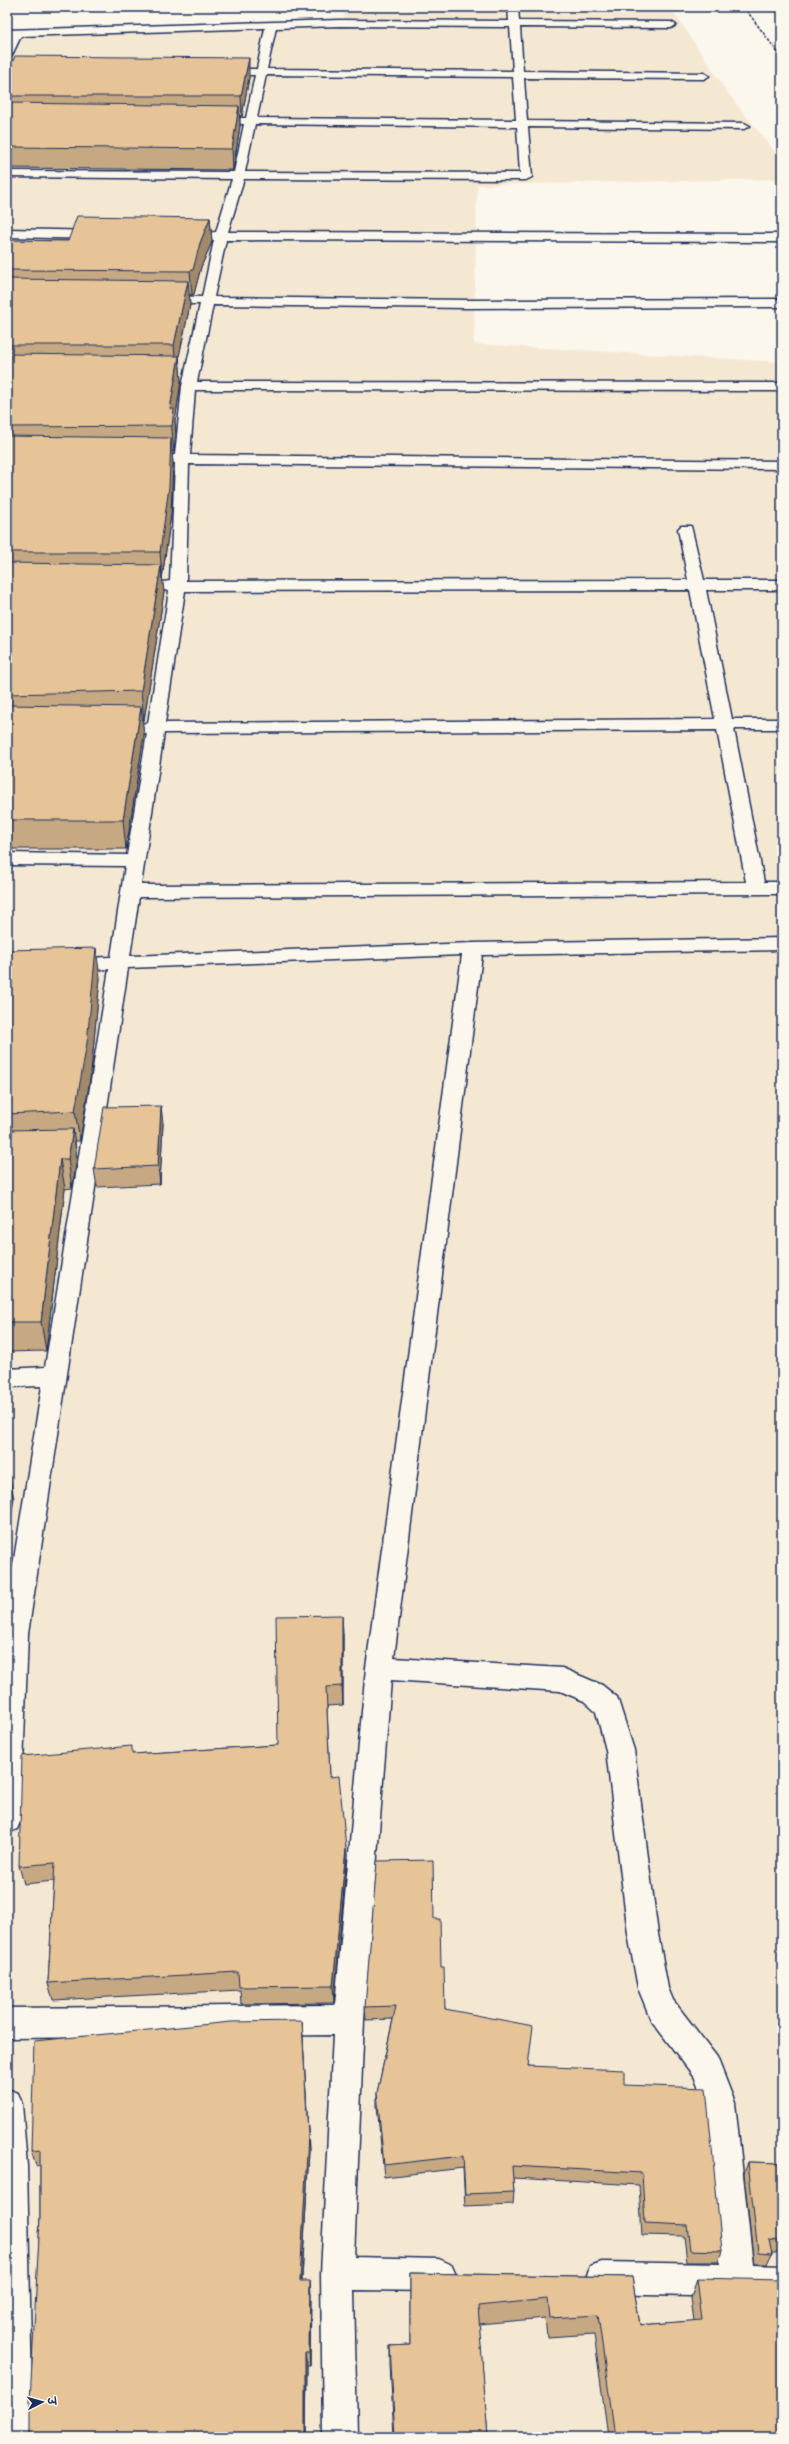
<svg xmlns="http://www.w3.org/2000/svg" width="789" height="2444" font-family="Delius,'Playpen Sans Deva',sans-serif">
<rect width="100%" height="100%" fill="#fbf7ec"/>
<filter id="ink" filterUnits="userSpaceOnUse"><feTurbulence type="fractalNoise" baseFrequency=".025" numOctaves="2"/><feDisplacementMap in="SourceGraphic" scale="8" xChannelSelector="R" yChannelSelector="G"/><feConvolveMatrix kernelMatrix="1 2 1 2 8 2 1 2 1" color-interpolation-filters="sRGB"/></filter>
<g filter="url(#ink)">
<path fill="#f5e8d3" d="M344 7H670L728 93 782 161V179L477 185 474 344 782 362V2437H7V35L344 24Z"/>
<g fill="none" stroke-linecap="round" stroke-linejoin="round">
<g stroke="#1b2f5e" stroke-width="3">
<path id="minor" d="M508 7H518L519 21 671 22 676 25 671 28 520 27 523 71 704 73 709 76 704 79 524 78 527 121 744 123 750 126 744 129 528 127 532 177 526 180 244 179 228 232 782 234V242L226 240 214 297 468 300 782 299V307L468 308 213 305 197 382 782 383V391L195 390 190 455 782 461V469L189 464 186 581 688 580 678 529 681 526H691L704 580H782V590H706L732 719H782V729H734L764 882H782V894L139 897 130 956 473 943 782 938V950L482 955 394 1658 562 1668 602 1685 617 1697 634 1750 658 1934 668 1988 673 2000 717 2057 735 2103 753 2265 782 2266V2298L602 2294 590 2290 586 2278 590 2266 602 2262 720 2264 705 2103 695 2078 651 2020 638 1988 628 1934 606 1750 596 1712 584 1701 560 1691 391 1680 364 2020 354 2257 439 2259 450 2264 455 2275 450 2286 439 2291 354 2290 357 2437H323L321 2273 333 2035 7 2038V2008L335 2005 366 1668 462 955 128 968 28 1634 21 1820 17 1829 7 1833V1602L42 1386 7 1387V1369L45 1367 109 969 7 973V961L111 957 125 866 7 865V853L127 855 147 733 134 732 131 728 134 724 148 723 169 591 157 589 155 586 157 583 170 581 175 463 163 462 161 459 163 456 175 455 182 386 200 304H160L154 300 160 296 202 297 214 240 204 239 202 236 204 233 216 232 232 179 7 177V171L234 172 244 124H236L230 121 236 118H246L255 75H246L241 72 246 69H257L265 28 21 36 12 55 7 58V44L11 36H7V30L339 20 509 21ZM339 26 510 27 513 71 267 69 276 28ZM266 75 513 77 516 120 257 118ZM255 124 517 127 520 173 245 172ZM690 590 715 719 165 723 185 591ZM717 730 746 882 141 885 164 733Z
M7 229 100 231 106 235 100 239 7 237Z
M7 2089 18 2093 22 2104 27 2166 33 2437H7Z"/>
</g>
<use href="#minor" fill="#fbf7ec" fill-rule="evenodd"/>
<path stroke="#1b2f5e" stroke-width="1.5" stroke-dasharray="3 1.5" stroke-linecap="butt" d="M744 7 782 58"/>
</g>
<path fill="#c6a983" stroke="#1b2f5e" d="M7 61 249 78 242 116H240V126L233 170 7 168Z
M210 218 212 242 201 267 194 294 189 295 190 305 179 356 181 381 175 421 176 435 174 452H172L173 464 171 514 162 579 164 592 144 720H142L144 735 126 849H7V240L68 241Z
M7 950 100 978 91 1072 80 1141H75L77 1159 72 1188 65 1189 46 1351 7 1352Z
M163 1123 160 1184 97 1187 94 1169Z
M343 1634V1705L327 1706 330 1777 346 1848V1866L334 2003 241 2004 240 1990 53 2000 48 1983 54 1881 24 1884 19 1866 133 1754 278 1745Z
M434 1919 445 2009 529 2066 624 2085 722 2251 718 2262H687L684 2236 642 2235 639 2185 513 2178 514 2192 513 2204 465 2206 463 2168 384 2177 377 2106V2093L393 2019 366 2020 365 2007Z
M302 2021 309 2150 302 2281 311 2294 310 2366H307L306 2437H30L40 2218V2165L36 2166 31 2151Z
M748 2162 782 2163V2252H771L772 2253 767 2264H754L744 2174Z
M410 2273 632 2277 640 2325 694 2321 691 2298 697 2278 782 2437H608L594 2334 547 2337 545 2318 479 2324 488 2437H394L390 2365V2346L410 2345Z"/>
<path fill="#a1896a" stroke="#1b2f5e" d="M249 58V78L242 116 241 96Z
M239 106 240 126 233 170 232 149Z
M210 218 212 242 201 267 194 294 192 295 190 271 200 243Z
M188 281 190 305 176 370 174 345Z
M179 356 181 381 175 421 176 435 174 452 170 409Z
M171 438 173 464 171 514 162 579 160 552Z
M161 565 164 592 144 720 141 691Z
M141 707 144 735 126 849 123 820Z
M96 948 100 978 91 1072 80 1141 75 1111Z
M161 1106 163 1123 160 1184 158 1166Z
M73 1129 77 1159 72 1188 68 1159Z
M60 1159 65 1189 46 1351 41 1322Z
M8 1470 14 1498 7 1546V1477Z
M342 1615 343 1634V1705L342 1686Z
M346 1848V1866L334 2003 333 1986Z
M302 2021 309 2150 301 2294 300 2281Z
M310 2281 311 2294 310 2366 309 2353Z
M305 2353 307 2366 306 2437H305Z"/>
<path fill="#e6c498" stroke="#1b2f5e" d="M15 56 249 58 241 96H7V61H13Z
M7 103 239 106 232 149 7 147Z
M77 216 210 218 200 243 193 270 190 271 7 270V240L68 241Z
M7 279 188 281 174 345H7Z
M7 354 179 356 170 409H174L172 426 7 427Z
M7 436 171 438 169 487 160 552H7Z
M7 563 161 565 141 691 7 694Z
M7 705 141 707 123 820H7Z
M96 948 87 1043 75 1111 7 1114V950Z
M161 1106 158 1166 94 1169 104 1107Z
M73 1129 68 1159H60L41 1322H7V1130Z
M342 1615V1686L326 1687 330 1777 339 1776 346 1848 333 1986 239 1987 238 1972 48 1983 55 1863 19 1866 22 1756 132 1746V1754L278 1745 276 1616Z
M433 1860 434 1919H440L441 1967H444L445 2009 533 2026 528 2066 624 2070V2085L706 2088 722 2251 690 2250 687 2225 645 2223 642 2173 512 2166 514 2192 465 2194 463 2156 384 2165 377 2093 396 2006 365 2007 377 1861Z
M302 2021 308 2135 300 2281H310L309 2353H305V2437H30V2400L40 2218V2150L31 2151 34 2041 231 2022Z
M748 2162 782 2163V2241L769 2240 772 2253 758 2252Z
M410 2273 632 2277 640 2325 702 2320 697 2278 781 2280 782 2283V2437H615L598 2315 550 2318 548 2299 478 2306 488 2437H395L390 2346 410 2345Z"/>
</g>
<rect width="789" height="2444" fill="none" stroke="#fbf7ec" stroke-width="24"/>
<rect x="12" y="12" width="765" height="2420" fill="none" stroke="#1b2f5e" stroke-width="1.5" filter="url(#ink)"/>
<g transform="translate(42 2402) rotate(84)" stroke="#fbf7ec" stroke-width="3" paint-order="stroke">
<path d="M0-3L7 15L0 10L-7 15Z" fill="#1b2f5e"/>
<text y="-6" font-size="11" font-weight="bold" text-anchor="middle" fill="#1b2f5e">उ</text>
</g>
</svg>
